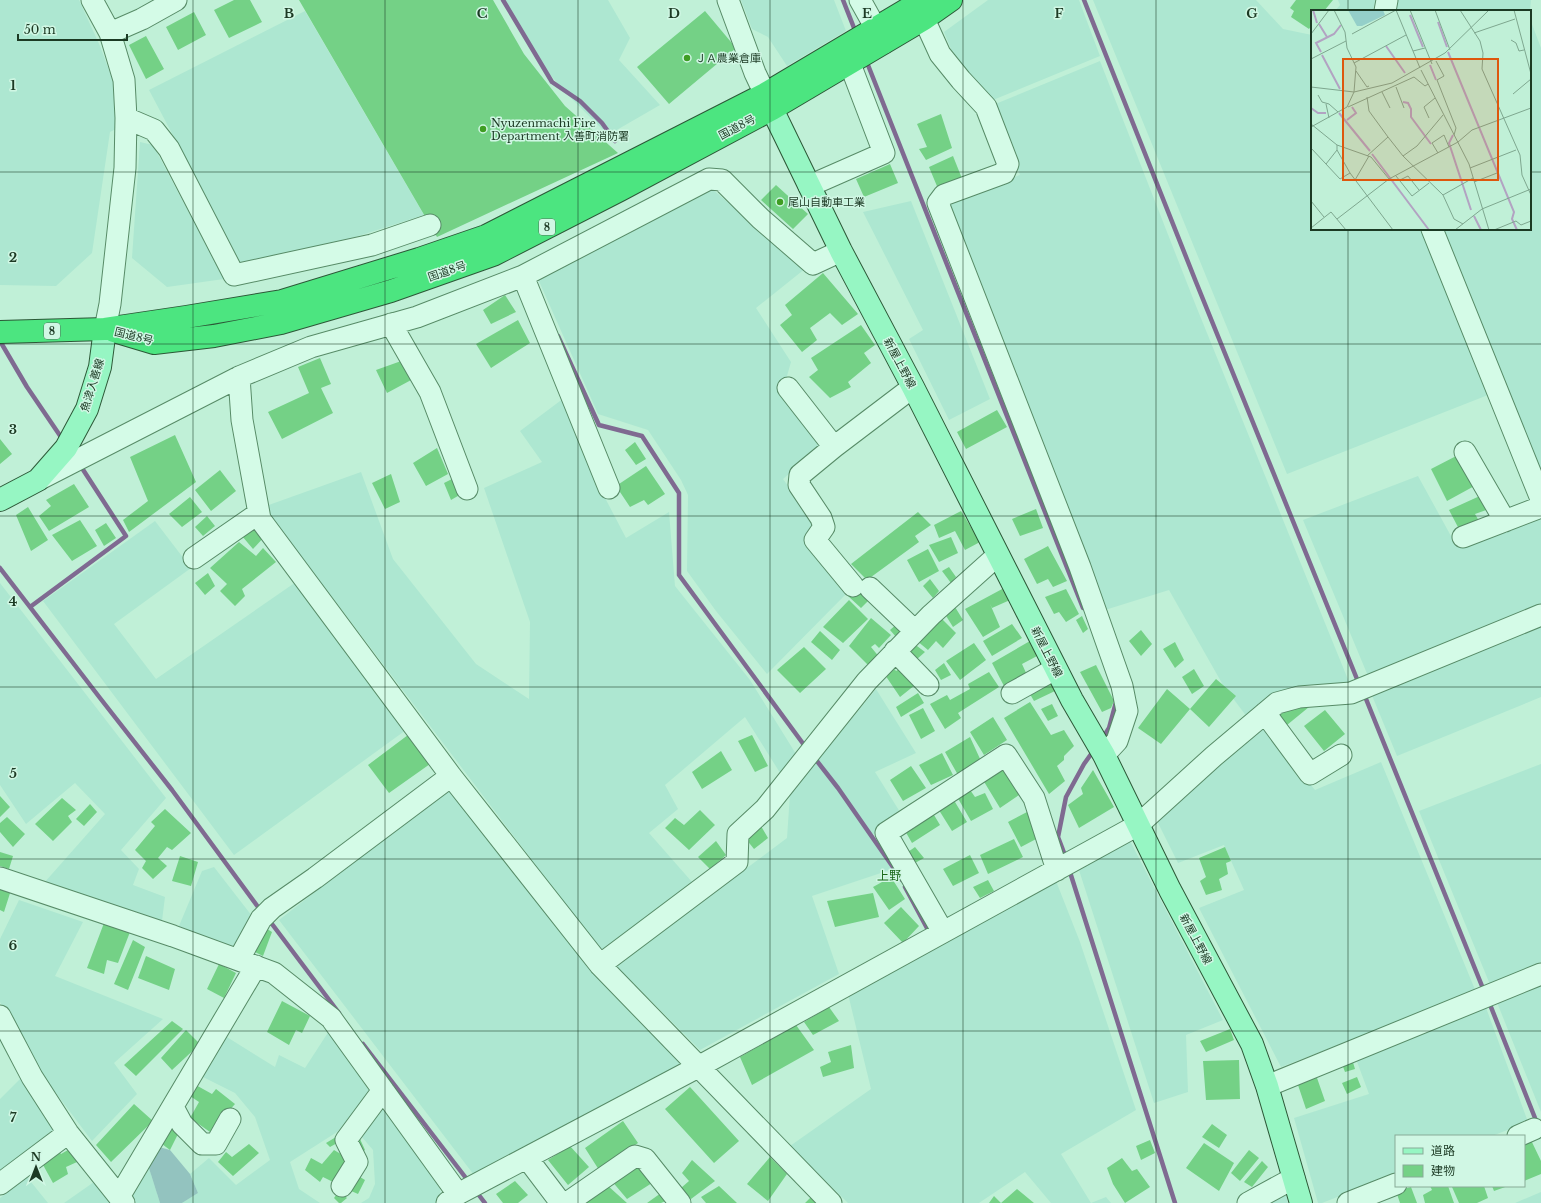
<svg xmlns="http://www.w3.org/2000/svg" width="1541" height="1203" font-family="'Libre Baskerville','Noto Sans JP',serif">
<rect width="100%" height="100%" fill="#c0f0d7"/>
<path fill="#ade7d1" d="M0 0H79L100 46 116 89V129L110 132 92 253 56 286 0 285Z
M505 0H608L630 38 619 60 660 105 608 135 566 93 540 63Z
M741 0H834L846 31 787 66 768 37 752 29Z
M988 0H1079L1100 56 993 100 953 54 944 32Z
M1093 0H1256L1283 29 1312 35V229H1421L1488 395 1287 474Z
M1338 0H1375L1373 11H1335L1340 5Z
M1396 0H1531L1530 11H1395Z
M305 11 424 215 349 239 289 254 240 262 149 90Z
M1530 19 1541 48V476L1443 229H1530Z
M1100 61 1196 306 1349 682 1281 692 1247 717 1223 685 1169 590 1105 610 947 203 1020 175 993 105Z
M140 142 153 145 224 279 167 287 132 258Z
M712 189 806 268 756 308 791 362 783 390 823 445 783 479 814 522 805 543 849 591 767 674 716 611 687 571 688 495 681 480 648 430 598 414 538 279Z
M911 201 990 399 949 420 909 339 923 330 863 212Z
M564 398 603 494 626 538 669 512 675 586 750 680 796 754 782 776 745 717 665 785 678 809 649 833 692 882 601 951 269 514 266 506 361 472 393 559 476 664 529 699 530 622 484 488 542 462 520 431Z
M1418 476 1457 547 1539 516 1541 521V606L1368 676 1303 520Z
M155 521 191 568 114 624 156 679 296 582 406 730 234 855 43 601Z
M0 583 166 798 121 850 139 869 133 885 165 897 162 921 44 883 105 814 75 783 26 824 0 785Z
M1541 623V697L1397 756 1371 693Z
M876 689 916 753 875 772 900 812 870 837 896 868 812 896 839 974 700 1050 616 966 787 838 790 794Z
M1263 728 1315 790 1381 762 1476 992 1281 1067 1199 908 1244 890 1224 845 1178 863 1156 819Z
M1541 764V966L1491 987 1419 811Z
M450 787 684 1065 474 1175 279 920Z
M1129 839 1223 1020 1186 1035 1188 1092 1154 1103 1078 867Z
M214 867 252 916 233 948 179 926 202 871Z
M1056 881 1080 942 1136 1110 1061 1154 1091 1203 1106 1197 1111 1203H1051L1025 1172 979 1203H848L790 1146 871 1089 848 994Z
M19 900 83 922 55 976 163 1019 114 1063 137 1094 92 1141 34 1064 0 1002V939Z
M1541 982V1112L1496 1000Z
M1485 1005 1528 1122 1492 1136H1396V1174L1322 1203H1318L1294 1118 1369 1094 1356 1059Z
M329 1031 373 1091 337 1132 290 1162 299 1189 320 1203H182L198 1193 190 1174 209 1158 236 1185 270 1160 255 1117 235 1093 201 1076 222 1034 275 1067 279 1055 305 1068Z
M21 1078 53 1130 0 1171V1099Z
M382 1106 438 1179 442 1200 439 1203H361L369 1198 375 1184 373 1150 361 1136Z
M148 1165 160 1203H136L130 1195Z
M27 1177 48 1203H0V1198Z
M94 1182 111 1203H64Z
M1285 1190 1288 1203H1263Z
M1541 1192V1203H1515Z"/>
<path fill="#93c3bf" d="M159 1147 170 1150 190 1174 198 1193 182 1203H160L148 1165Z"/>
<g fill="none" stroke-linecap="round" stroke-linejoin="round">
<path stroke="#7f6a91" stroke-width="4.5" d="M503 0 552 82 580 101 602 123 615 141
M843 0 856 33
M1084 0 1196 282 1359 684
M866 60 1083 608
M558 336 599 425 642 436 679 493V575L807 749
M0 341 27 387 63 440
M0 568 100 698 172 790 261 911
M30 607 126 536 80 465
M1364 694 1484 991
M1102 739 1109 728 1116 702 1115 699
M813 756 838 788 902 880
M1066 858 1058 837 1066 797 1084 764 1094 750
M1069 869 1175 1203
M905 887 928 930
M269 920 339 1013
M1489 1002 1537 1123
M363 1044 469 1182
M475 1190 485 1203"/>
</g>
<path fill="#74d186" d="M234 0H250L262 22 229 38 214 10Z
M299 0H493L524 54 565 106 618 153 437 237Z
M1296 0H1333L1324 11H1312V25L1309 29 1291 17 1294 11 1290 8Z
M705 11 736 48 669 104 637 67Z
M194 12 206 35 178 50 166 27Z
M146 36 164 69 146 79 129 45Z
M941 114 952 148 926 160 919 149 927 147 917 124Z
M953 156 963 181 939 191 929 167Z
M890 164 898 183 864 197 856 179Z
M776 185 808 214 793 229 761 200Z
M823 273 858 314 842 325 830 313 810 328 817 340 802 352 780 325 792 315 785 305Z
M505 295 516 312 491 324 483 310Z
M518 320 530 343 491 368 476 344Z
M861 325 875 345 864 353 871 363 848 382 851 387 830 398 809 377 818 370 811 358Z
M320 358 331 384 321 388 333 413 282 439 268 412 309 393 298 367Z
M404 360 413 379 387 393 376 370Z
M997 410 1007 427 966 449 957 432Z
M175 435 196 482 129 532 123 520 148 501 130 457Z
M0 439 12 454 0 464Z
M635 442 646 459 636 465 625 450Z
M437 448 448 474 426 486 413 463Z
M1462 453 1478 484 1447 501 1431 469Z
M646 466 665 494 648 505 644 500 630 507 616 486Z
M220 470 236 491 211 511 195 490Z
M391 474 400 502 385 509 372 483Z
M456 477 463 493 451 500 444 483Z
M74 484 89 507 49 531 39 516 51 506 46 500Z
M1482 495 1489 509 1475 514 1479 521 1459 529 1449 510Z
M190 497 202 512 182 527 169 514Z
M28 507 48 540 31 551 16 515Z
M1036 509 1043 528 1020 536 1012 519Z
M961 511 980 542 965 550 955 531 939 538 934 525Z
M918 512 931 525 915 536 919 542 867 580 851 564Z
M207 516 215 526 203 536 195 527Z
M80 520 97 546 72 561 52 535Z
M106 523 116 538 104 546 95 530Z
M254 523 265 536 253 549 242 536Z
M951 537 958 553 939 562 929 545Z
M239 542 256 556 263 548 276 562 242 589 245 596 235 606 220 591 227 584 210 568Z
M1048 546 1067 581 1053 587 1048 579 1037 584 1024 559Z
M928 549 939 571 919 582 907 560Z
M949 567 956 577 951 583 942 571Z
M208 573 215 586 205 595 195 583Z
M930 579 939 591 933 598 923 586Z
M857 588 870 599 861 608 848 596Z
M1004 588 1010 600 992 608 990 604 1000 627 983 637 965 609Z
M1066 589 1079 614 1066 622 1059 612 1054 614 1045 597Z
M849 600 868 619 843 643 823 627Z
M952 602 963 620 953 627 943 611Z
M939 616 956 633 943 648 936 641 928 650 916 640Z
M1082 616 1088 629 1083 633 1076 620Z
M871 618 891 635 879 648 875 644 871 647 880 658 871 668 849 646Z
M898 623 904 630 897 638 890 630Z
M1012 624 1022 638 992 656 983 641Z
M1141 630 1152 644 1141 656 1129 641Z
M820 631 840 650 832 660 811 642Z
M1030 641 1039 655 1022 664 1027 675 1004 686 992 663Z
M1175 642 1184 660 1175 668 1163 649Z
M913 643 925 652 916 660 906 650Z
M974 643 986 660 960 680 946 661Z
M804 647 826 669 800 693 777 670Z
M944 663 951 675 941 680 935 670Z
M1096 665 1114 701 1111 708 1102 712 1080 672Z
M892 666 896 671 901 668 915 685 900 697 883 672Z
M1194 669 1204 686 1192 694 1182 677Z
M989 672 999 687 958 713 961 718 945 729 930 704 947 695 950 700 970 689 968 684Z
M1048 679 1055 691 1034 701 1027 689Z
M1216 679 1236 696 1209 727 1190 709Z
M1167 689 1190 709 1161 744 1138 728Z
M918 693 924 703 901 717 896 707Z
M1030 702 1051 735 1064 730 1074 746 1064 756V760L1057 766 1065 781 1049 794 1004 718Z
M1052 704 1058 716 1048 721 1041 709Z
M1291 705 1309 707 1287 725 1279 716Z
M923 708 935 731 921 739 909 715Z
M1325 710 1345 734 1324 751 1304 726Z
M993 717 1007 740 984 755 970 732Z
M408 735 430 764 389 793 368 765Z
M752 735 768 766 755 772 738 741Z
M970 737 981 761 958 775 945 752Z
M721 751 732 770 702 789 692 772Z
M942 753 953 775 931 785 919 765Z
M1003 765 1019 795 1000 808 983 780Z
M911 766 926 788 903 801 890 780Z
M1093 770 1114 807 1079 828 1068 805 1083 794 1081 788Z
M968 787 975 797 985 793 993 809 971 821 956 795Z
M0 796 10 807 0 817Z
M952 797 967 822 952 831 937 807Z
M62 798 76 810 68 816 72 822 53 841 35 824Z
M90 804 97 812 84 826 76 819Z
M165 809 191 833 172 850 167 847 158 858 167 866 153 879 142 868 146 861 135 850 155 826 151 822Z
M700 810 715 825 689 850 665 828 675 818 684 825Z
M931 810 940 825 912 843 904 829Z
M1027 812 1038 838 1021 847 1008 822Z
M7 817 25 834 13 847 0 832V823Z
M761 826 768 838 754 849 746 839Z
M1014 839 1023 857 988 874 980 855Z
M716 841 726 855 710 869 698 857Z
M915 847 924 858 915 863 908 852Z
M1225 847 1231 861 1226 863 1228 874 1219 879 1222 890 1206 895 1200 881 1206 877 1199 858Z
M0 852 13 856 9 869 0 866Z
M970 855 979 873 953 886 943 869Z
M180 856 198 862 191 886 172 881Z
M891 877 905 899 889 910 873 887Z
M988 880 994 891 980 898 973 887Z
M0 885 11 890 4 912 0 910Z
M873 893 879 917 835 927 827 901Z
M901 907 919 926 903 943 884 923Z
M104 923 130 932 118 963 107 960 104 974 87 968Z
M264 927 272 932 263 956 253 951Z
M133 940 145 947 128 990 114 984Z
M146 956 175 969 169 990 138 978Z
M219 964 236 973 224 998 207 989Z
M282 1001 310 1016 302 1033 296 1030 289 1045 267 1032Z
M829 1007 839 1021 813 1035 804 1022Z
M172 1021 183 1029 136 1076 124 1065Z
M796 1025 814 1050 752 1085 740 1057Z
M1230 1029 1234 1040 1206 1052 1200 1041Z
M186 1030 200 1044 172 1070 161 1058Z
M851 1045 854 1068 823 1077 820 1067 831 1062 828 1052Z
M1352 1059 1355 1069 1345 1072 1342 1064Z
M1239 1060 1240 1099 1206 1100 1203 1061Z
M1316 1075 1325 1101 1306 1109 1297 1082Z
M1357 1077 1361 1087 1347 1094 1342 1083Z
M194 1084 212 1094 216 1089 235 1104 210 1132 190 1118 199 1102 187 1094Z
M690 1087 739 1141 714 1163 665 1109Z
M134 1104 153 1121 111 1162 96 1145Z
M623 1121 638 1143 599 1170 585 1148Z
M168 1124 180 1130 170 1150 158 1141Z
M1212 1124 1227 1135 1219 1148 1202 1137Z
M336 1137 339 1142 330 1147 326 1143Z
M1530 1138 1541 1161V1174L1524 1181V1140Z
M360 1139 365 1150 358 1155 352 1143Z
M1150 1140 1155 1153 1141 1160 1136 1146Z
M1204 1143 1234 1163 1219 1191 1186 1168Z
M249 1144 259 1153 233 1176 218 1162 226 1152 232 1157Z
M570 1146 589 1167 568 1185 548 1160Z
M58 1150 61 1154 68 1150 77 1162 66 1167 68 1174 53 1183 42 1163Z
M334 1150 351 1160 335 1183 323 1177 320 1182 305 1170 311 1158 322 1164Z
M1249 1150 1259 1158 1240 1181 1231 1173Z
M770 1157 787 1174 768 1201 747 1184Z
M1122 1158 1132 1171 1137 1169 1150 1187 1125 1203 1113 1184 1107 1168Z
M692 1160 715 1181 691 1199 681 1188 689 1181 682 1173Z
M1262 1161 1268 1167 1252 1187 1244 1182Z
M638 1165 652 1183 627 1199 611 1180Z
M355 1174 365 1180 358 1194 349 1190Z
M515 1181 528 1195 518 1203H503L496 1194Z
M607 1185 627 1203H585Z
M719 1186 737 1203H706L701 1197Z
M1430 1186H1448L1454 1203H1425L1423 1195 1432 1190Z
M1454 1186H1484L1488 1198 1477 1203H1459L1452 1187Z
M1492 1186H1508L1494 1191Z
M1411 1187 1417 1203H1400L1396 1191Z
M1017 1189 1034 1203H989L994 1196 1001 1203Z
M339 1191 347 1198 341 1203H339L334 1198Z
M661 1193 668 1200 661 1203H647Z
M814 1194 824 1203H805Z"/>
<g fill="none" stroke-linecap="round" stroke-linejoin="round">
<g stroke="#578b67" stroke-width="23">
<path id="minor" d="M92 0 110 33 124 80 126 118 125 168 110 304 105 329
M728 0 755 73 772 109
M860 0 884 43
M1385 11 1387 0
M924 19 940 54 961 80 986 107 1008 164 1004 173 944 195 938 203 1080 567 1122 686 1127 711 1117 741 1104 755
M110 33 142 19 176 0
M126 118 154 130 169 149 234 275 372 245 430 225
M809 186 884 153 850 64
M1432 229 1541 499
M523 276 609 488
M391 324 430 392 467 489
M239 377 242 420 260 519 451 776 600 965 831 1203
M788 388 834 447
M1465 452 1505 521
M40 479 239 377 311 347 417 317 523 276 709 179 722 180 761 219 813 264 841 251
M1463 537 1541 507
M194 558 259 513
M853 586 815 540 824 527 821 518 799 485 800 475 834 447 913 387
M870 588 915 631
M895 651 928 685
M1012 693 1055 669
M1265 713 1310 774 1341 755
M0 878 173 936 274 973 331 1018 458 1194
M943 932 886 833 1006 755 1034 798 1057 870
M239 959 261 919 272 908 315 878 451 776
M600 965 737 862 738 834 765 809 867 681 931 615 998 555
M0 1016 32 1077 68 1133 124 1203
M1267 1086 1541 974
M173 1107 182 1124 202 1144H216L230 1119
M1518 1136 1534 1129
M527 1158 561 1203
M0 1184 68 1133
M342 1186 357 1162 346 1140 383 1090
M119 1197 256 966
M447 1203 458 1194 698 1067 1138 825 1214 756 1277 703 1299 697 1351 693 1541 615
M567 1203 635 1156 645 1159 680 1203
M1248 1203 1294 1178
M1348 1203 1396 1184"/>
</g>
<g stroke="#2c5837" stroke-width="24">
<path id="major" d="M772 109 841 251 913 387 1072 700 1104 755 1170 890 1252 1044 1267 1086 1301 1203
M0 500 38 480 66 448 87 409 100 367 105 329"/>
</g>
<g stroke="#2c5837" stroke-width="24">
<path id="highway" d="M114 331 154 343 214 336 281 323 391 291 493 255 620 190 772 109 924 19 951 0
M0 332 105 329 186 317 282 301 419 259 486 236 765 94 923 0"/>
</g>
<use href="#minor" stroke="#d4fbe7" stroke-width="21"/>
<use href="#major" stroke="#96f6c3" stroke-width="22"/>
<use href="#highway" stroke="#4ce580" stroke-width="22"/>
</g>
<path fill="none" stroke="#1c3a24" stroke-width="1" stroke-opacity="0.55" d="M193 0V1203M385 0V1203M578 0V1203M770 0V1203M963 0V1203M1156 0V1203M1348 0V11M0 172H1312M1530 172H1541M1348 229V1203M0 344H1541M0 516H1541M0 687H1541M0 859H1541M0 1031H1541"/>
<g fill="#3f9d23" stroke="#d0f7e4" stroke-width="1.5">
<circle cx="687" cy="58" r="4"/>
<circle cx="483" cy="129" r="4"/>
<circle cx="780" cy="202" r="4"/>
</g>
<g text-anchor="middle" stroke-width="3" stroke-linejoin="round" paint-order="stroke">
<g fill="#d0f7e4" stroke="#52735e" stroke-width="1">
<rect x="539" y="219" width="16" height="16" rx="3"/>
<rect x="44" y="323" width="16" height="16" rx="3"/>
</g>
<g font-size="10" font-weight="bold" fill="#1c3a24">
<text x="547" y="231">8</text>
<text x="52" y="335">8</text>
</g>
<g font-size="11" fill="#1c3a24" stroke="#d0f7e4" text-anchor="start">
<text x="695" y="62">ＪＡ農業倉庫</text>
<text x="491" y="127">Nyuzenmachi Fire<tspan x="491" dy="13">Department 入善町消防署</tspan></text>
<text x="788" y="206">尾山自動車工業</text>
</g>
<g font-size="11" fill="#1c3a24" stroke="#d0f7e4">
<text transform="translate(737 127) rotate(-28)" y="4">国道8号</text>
<text transform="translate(447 271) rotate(-19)" y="4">国道8号</text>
<text transform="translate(134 336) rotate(14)" y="4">国道8号</text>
<text transform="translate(900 363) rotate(62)" y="4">新屋上野線</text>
<text transform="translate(92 385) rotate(-73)" y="4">魚津入善線</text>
<text transform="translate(1047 652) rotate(63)" y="4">新屋上野線</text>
<text transform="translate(1196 939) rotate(62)" y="4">新屋上野線</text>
</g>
<g font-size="12" fill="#1a6919" stroke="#d0f7e4">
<text x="889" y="880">上野</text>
</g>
</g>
<g transform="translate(1311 10)">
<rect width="220" height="220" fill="#c0f0d7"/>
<path d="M37 0H72L74 5 51 16H46Z" fill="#94cfc9"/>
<path fill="none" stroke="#b2a3c2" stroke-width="2" d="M2 0 6 13M99 5 112 37M127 12 136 37M8 14 16 27M75 36 94 63M10 42 5 33 23 24 30 15M137 42 203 202 201 209 206 220M11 45 29 79M119 55 125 70M92 92 97 93 100 99V107L120 134M0 98 7 103H15M28 103 59 141M36 110 45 103 41 97M142 125 138 133 160 200M61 144 118 220M163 206 170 220"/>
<path fill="none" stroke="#7ea78f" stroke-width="1" d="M23 0 34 22 36 38 45 57 43 82M85 0 109 58M99 0 121 54M124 0 139 40M149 0 169 31 172 43 171 59 209 145 211 165 220 185M203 0 220 64M163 23 204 9M0 24 18 0M41 24 85 0M200 30 205 33 208 41 213 40M102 41 114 38M0 49 35 31M125 51 133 66 126 70 145 118 143 125M43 53 95 25M110 60 158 154 178 220M45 61 56 77 58 76M0 77 43 82 81 73 134 43 178 0M85 77 93 98M71 82 79 98M202 84 220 69M7 85 11 92 18 94 27 102M56 87 58 101 77 127 92 146 132 185 143 209 152 214M15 94 18 108M37 97 103 67 114 76 117 74M118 108 113 97 124 88M0 114 26 135 60 147 78 169M0 117 36 97 43 82M26 135V140L39 163 82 220M0 138 29 169 39 163M127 143 121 133 133 125 138 137M56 146 77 127M92 146 106 136 132 105M15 154 26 140M159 158 205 140M85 166 101 186 118 173M44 170 58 146M89 170 97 166 108 180M163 172 186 163M132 185 162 168M0 191 13 207M26 209 78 169 147 132 161 120 220 98M0 218 20 202 35 220M144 220 171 199 220 179M183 220 205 211 210 215 220 211"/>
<path fill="#de570d" fill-opacity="0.15" stroke="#de570d" stroke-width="2" d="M32 49H187V170H32Z"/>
<rect width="220" height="220" fill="none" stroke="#1c3a24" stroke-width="2"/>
</g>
<g font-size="13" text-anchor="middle" font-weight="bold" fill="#1c3a24" stroke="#d0f7e4" stroke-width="3" stroke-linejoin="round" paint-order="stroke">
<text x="289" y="18">B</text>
<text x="482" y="18">C</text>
<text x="674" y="18">D</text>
<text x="867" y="18">E</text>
<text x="1059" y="18">F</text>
<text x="1252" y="18">G</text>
<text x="13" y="90">1</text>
<text x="13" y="262">2</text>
<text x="13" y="434">3</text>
<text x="13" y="606">4</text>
<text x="13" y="778">5</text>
<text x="13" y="950">6</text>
<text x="13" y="1122">7</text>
</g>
<rect x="1395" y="1135" width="130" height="52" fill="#d0f7e4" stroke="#88ab97"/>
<rect x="1403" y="1148" width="20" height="6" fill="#96f6c3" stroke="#88ab97"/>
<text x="1431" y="1155" font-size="12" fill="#1c3a24">道路</text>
<rect x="1403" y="1165" width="20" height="12" fill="#74d186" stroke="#88ab97"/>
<text x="1431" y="1175" font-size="12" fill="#1c3a24">建物</text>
<g transform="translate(36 1167)" stroke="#d0f7e4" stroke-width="3" paint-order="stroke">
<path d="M0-3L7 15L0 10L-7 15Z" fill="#1c3a24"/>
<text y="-6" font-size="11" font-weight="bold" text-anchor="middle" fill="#1c3a24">N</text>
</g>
<path d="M18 34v6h109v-6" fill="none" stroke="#1c3a24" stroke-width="2"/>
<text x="24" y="34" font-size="12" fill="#1c3a24" stroke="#d0f7e4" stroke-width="3" paint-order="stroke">50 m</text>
</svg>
